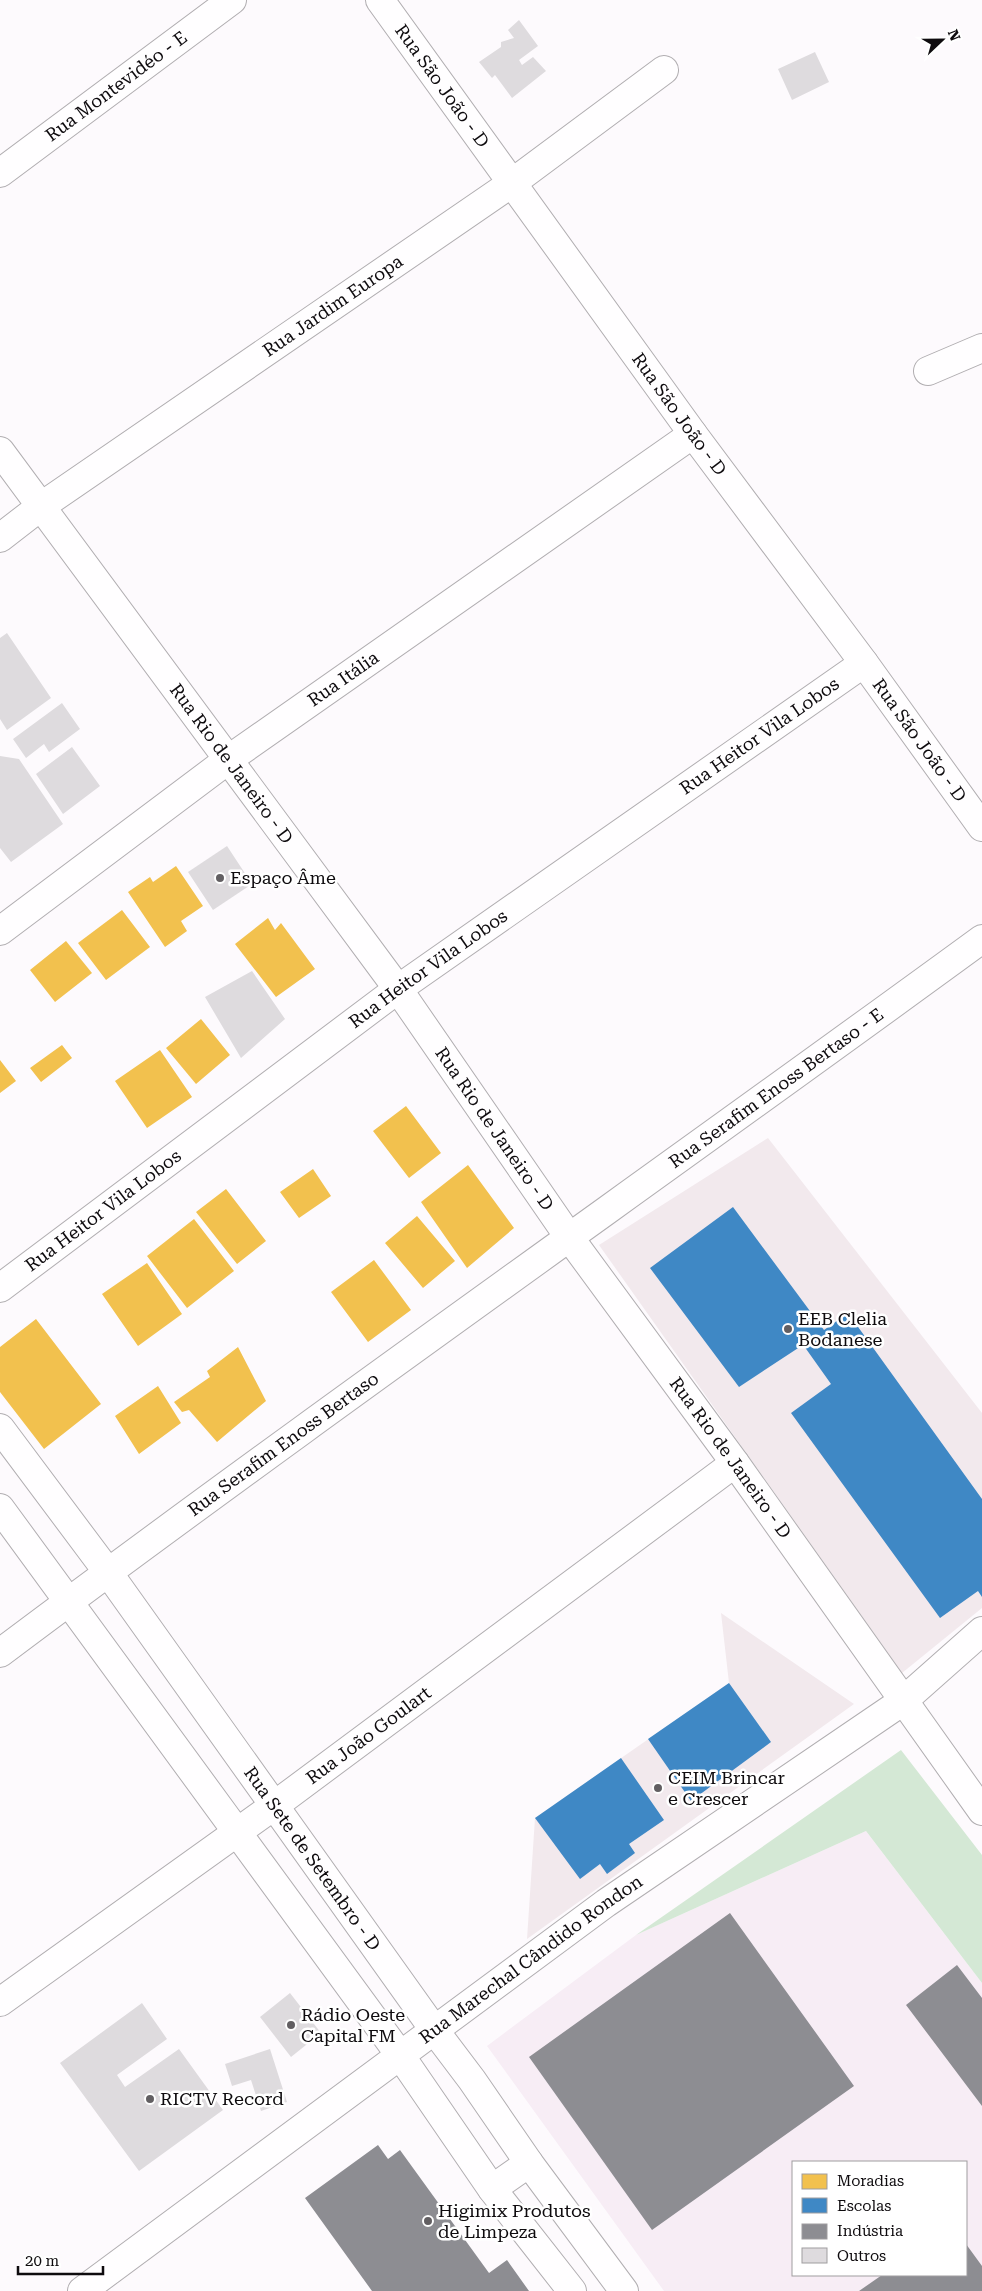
<svg xmlns="http://www.w3.org/2000/svg" width="982" height="2291" font-family="'Roboto Serif',serif">
<rect width="100%" height="100%" fill="#fdfafd"/>
<path fill="#f7edf5" fill-rule="evenodd" d="M866 1831 982 1983V2291H664L487 2046 636 1935ZM793 2162H966V2275H793Z"/>
<path fill="#f2e9ed" d="M768 1138 982 1413V1608L902 1673 599 1245Z
M721 1613 854 1704 527 1939 535 1818 729 1683Z"/>
<path fill="#d4e8d5" d="M901 1750 982 1855V1983L866 1831 636 1935Z"/>
<path fill="#f2c14e" d="M176 866 203 906 181 921 187 931 165 947 128 892 150 877 153 882Z
M122 910 150 947 106 980 78 943Z
M268 918 275 930 281 923 315 969 276 997 235 944Z
M66 941 92 973 55 1002 30 970Z
M201 1019 230 1055 196 1084 166 1048Z
M62 1045 72 1058 41 1082 30 1068Z
M160 1050 192 1097 147 1128 115 1081Z
M0 1060 16 1081 0 1093Z
M406 1106 441 1153 409 1178 373 1131Z
M468 1165 514 1228 467 1268 421 1202Z
M313 1169 331 1196 299 1218 280 1192Z
M226 1189 266 1241 237 1264 196 1212Z
M417 1216 455 1261 423 1288 385 1243Z
M194 1219 234 1271 187 1308 147 1256Z
M374 1260 411 1310 368 1342 331 1292Z
M147 1263 182 1314 138 1346 102 1294Z
M36 1319 101 1404 44 1449 0 1392V1347Z
M238 1347 266 1401 217 1442 189 1410 182 1412 174 1402 210 1377 207 1371Z
M158 1386 181 1423 139 1454 115 1416Z"/>
<path fill="#3f88c5" d="M733 1207 824 1330 848 1313 982 1499V1597L978 1591 940 1618 791 1413 831 1384 804 1346 815 1337 739 1387 650 1268Z
M729 1683 771 1742 691 1801 648 1739Z
M621 1758 664 1820 629 1844 635 1853 607 1874 600 1864 580 1879 535 1818Z"/>
<path fill="#8d8d92" d="M730 1913 854 2086 652 2230 529 2057Z
M957 1965 982 1998V2106L906 2005Z
M378 2145 388 2159 400 2150 489 2273 507 2260 529 2291H372L305 2198Z
M966 2244 982 2266V2291H859L882 2275H966Z"/>
<path fill="#dedbde" d="M519 20 538 46 519 60 522 65 533 57 546 71 512 98 495 75 492 78 479 62 501 47V42L514 38 508 30Z
M815 52 829 82 792 100 778 69Z
M7 633 51 698 7 730 0 719V638Z
M62 703 80 729 49 752 44 744 26 758 13 739Z
M72 747 100 786 63 814 36 774Z
M0 756 19 759 63 824 11 862 0 848Z
M227 846 252 884 213 910 188 872Z
M252 971 285 1019 241 1058 205 997Z
M290 1993 321 2033 291 2057 260 2017Z
M142 2003 167 2039 117 2075 125 2087 179 2049 223 2110 139 2171 60 2063Z
M270 2049 287 2102 261 2111 251 2080 232 2086 225 2064Z"/>
<g fill="none" stroke-linecap="round" stroke-linejoin="round">
<g stroke="#b1aeb1" stroke-width="30">
<g id="minor">
<path id="s1" d="M380 0 693 434 864 663 982 827"/>
<path id="s2" d="M0 173 232 0"/>
<path d="M928 371 982 348"/>
<path id="s3" d="M0 451 398 989 569 1237 735 1463 982 1811"/>
<path id="s4" d="M0 538 40 507 512 183 664 70"/>
<path id="s5" d="M0 931 229 759 693 434"/>
<path id="s6" d="M0 1288 398 989 864 663"/>
<path id="s7" d="M0 1428 107 1571 435 2031 472 2080 529 2163 624 2291"/>
<path d="M0 1508 400 2055 492 2189 572 2291"/>
<path id="s8" d="M0 1653C324 1410 655 1178 982 939"/>
<path id="s9" d="M0 2002 275 1805 735 1463"/>
<path d="M492 2189 529 2163"/>
<path id="s10" d="M82 2291 606 1903 903 1701 982 1631"/>
</g>
</g>
<use href="#minor" stroke="#fffeff" stroke-width="28"/>
</g>
<g fill="#625f62" stroke="#fff" stroke-width="2">
<circle cx="220" cy="878" r="5"/>
<circle cx="788" cy="1329" r="5"/>
<circle cx="658" cy="1788" r="5"/>
<circle cx="291" cy="2025" r="5"/>
<circle cx="150" cy="2099" r="5"/>
<circle cx="428" cy="2221" r="5"/>
</g>
<g text-anchor="middle" stroke-width="5" stroke-linejoin="round" paint-order="stroke">
<g font-size="18" fill="#0e0b0e" stroke="#fff">
<text dy="6" stroke="none"><textPath href="#s2" startOffset="145">Rua Montevidéo - E</textPath></text>
<text dy="6" stroke="none"><textPath href="#s1" startOffset="106">Rua São João - D</textPath></text>
<text dy="6" stroke="none"><textPath href="#s4" startOffset="406">Rua Jardim Europa</textPath></text>
<text dy="6" stroke="none"><textPath href="#s1" startOffset="511">Rua São João - D</textPath></text>
<text dy="6" stroke="none"><textPath href="#s5" startOffset="426">Rua Itália</textPath></text>
<text dy="6" stroke="none"><textPath href="#s6" startOffset="939">Rua Heitor Vila Lobos</textPath></text>
<text dy="6" stroke="none"><textPath href="#s1" startOffset="916">Rua São João - D</textPath></text>
<text dy="6" stroke="none"><textPath href="#s3" startOffset="389">Rua Rio de Janeiro - D</textPath></text>
<text dy="6" stroke="none"><textPath href="#s6" startOffset="534">Rua Heitor Vila Lobos</textPath></text>
<text dy="6" stroke="none"><textPath href="#s8" startOffset="960">Rua Serafim Enoss Bertaso - E</textPath></text>
<text dy="6" stroke="none"><textPath href="#s3" startOffset="839">Rua Rio de Janeiro - D</textPath></text>
<text dy="6" stroke="none"><textPath href="#s6" startOffset="129">Rua Heitor Vila Lobos</textPath></text>
<text dy="6" stroke="none"><textPath href="#s8" startOffset="352">Rua Serafim Enoss Bertaso</textPath></text>
<text dy="6" stroke="none"><textPath href="#s3" startOffset="1244">Rua Rio de Janeiro - D</textPath></text>
<text dy="6" stroke="none"><textPath href="#s9" startOffset="455">Rua João Goulart</textPath></text>
<text dy="6" stroke="none"><textPath href="#s7" startOffset="532">Rua Sete de Setembro - D</textPath></text>
<text dy="6" stroke="none"><textPath href="#s10" startOffset="558">Rua Marechal Cândido Rondon</textPath></text>
</g>
<g font-size="18" fill="#0e0b0e" stroke="#fff" text-anchor="start">
<text x="230" y="884">Espaço Âme</text>
<text x="798" y="1325">EEB Clelia<tspan x="798" dy="21">Bodanese</tspan></text>
<text x="668" y="1784">CEIM Brincar<tspan x="668" dy="21">e Crescer</tspan></text>
<text x="301" y="2021">Rádio Oeste<tspan x="301" dy="21">Capital FM</tspan></text>
<text x="160" y="2105">RICTV Record</text>
<text x="438" y="2217">Higimix Produtos<tspan x="438" dy="21">de Limpeza</tspan></text>
</g>
</g>
<rect x="792" y="2161" width="175" height="115" fill="#ffffff" stroke="#9f9d9f"/>
<rect x="802" y="2174" width="25" height="15" fill="#f2c14e" stroke="#9f9d9f"/>
<text x="837" y="2186" font-size="15" fill="#0e0b0e">Moradias</text>
<rect x="802" y="2198" width="25" height="15" fill="#3f88c5" stroke="#9f9d9f"/>
<text x="837" y="2211" font-size="15" fill="#0e0b0e">Escolas</text>
<rect x="802" y="2224" width="25" height="15" fill="#8d8d92" stroke="#9f9d9f"/>
<text x="837" y="2236" font-size="15" fill="#0e0b0e">Indústria</text>
<rect x="802" y="2248" width="25" height="15" fill="#dedbde" stroke="#9f9d9f"/>
<text x="837" y="2261" font-size="15" fill="#0e0b0e">Outros</text>
<g transform="translate(942 40) rotate(68)" stroke="#ffffff" stroke-width="4" paint-order="stroke">
<path d="M0-4L9 19L0 12L-9 19Z" fill="#0e0b0e"/>
<text y="-8" font-size="14" font-weight="bold" text-anchor="middle" fill="#0e0b0e">N</text>
</g>
<path d="M18 2266v8h85v-8" fill="none" stroke="#0e0b0e" stroke-width="2.5"/>
<text x="25" y="2266" font-size="15" fill="#0e0b0e" stroke="#ffffff" stroke-width="4" paint-order="stroke">20 m</text>
</svg>
